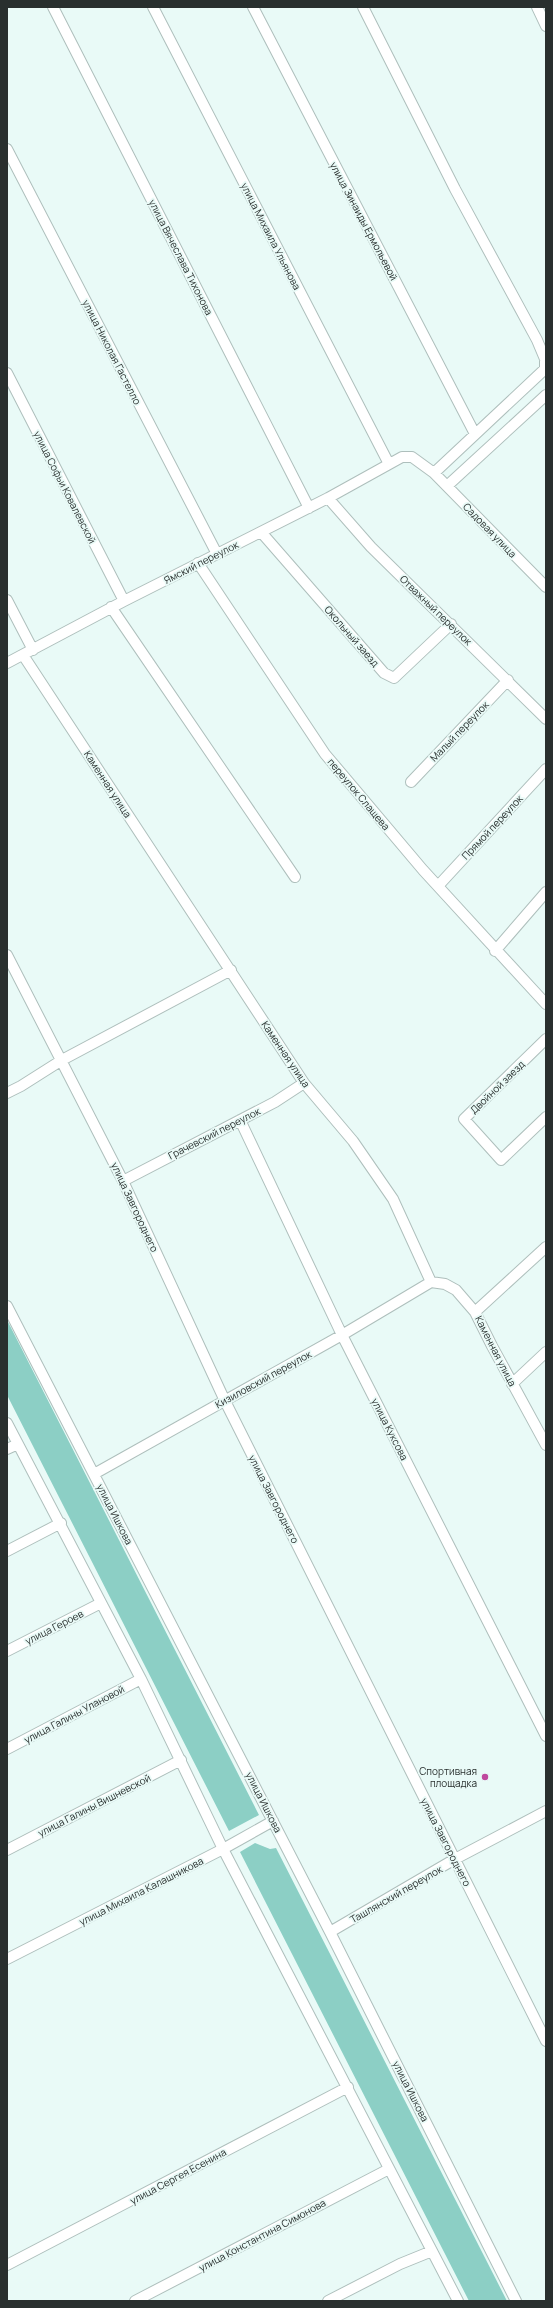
<svg xmlns="http://www.w3.org/2000/svg" width="553" height="2308" font-family="Manrope,sans-serif">
<rect width="100%" height="100%" fill="#e9faf7"/>
<path fill="#8ccfc5" d="M7 1320 259 1815 229 1831 7 1395Z
M255 1843 270 1849 276 1848 507 2301H469L240 1852Z"/>
<g fill="none" stroke-linecap="round" stroke-linejoin="round">
<g stroke="#aebfbc" stroke-width="12">
<path id="minor" d="M53 7 309 508
M153 7 389 464
M253 7 475 434
M363 7 455 189 537 340 545 359V369
M537 7 546 26
M7 149 217 554
M7 373 124 601
M434 473 546 368
M447 486 546 395
M328 498 371 547 546 719
M261 532 384 673 394 678 451 624
M198 563 325 754 423 870 546 1004
M7 600 33 650
M111 607 295 877
M23 655 304 1083 353 1141 393 1199 431 1282 445 1284 456 1290 475 1312 492 1346 546 1445
M7 663 124 601 328 498 402 457H412L434 473 546 587
M411 782 508 680
M438 886 546 769
M495 951 546 892
M7 955 123 1181 225 1401 546 2041
M546 1039 464 1119 501 1160 546 1117
M7 1093 21 1086 62 1060 231 970
M240 1120 342 1335 546 1736
M123 1181 275 1102 304 1083
M7 1306 330 1932 516 2301
M475 1312 546 1247
M512 1384 546 1352
M7 1423 141 1679 223 1849 458 2301
M7 1449 18 1444
M94 1474 342 1335 431 1282
M7 1551 61 1523
M7 1651 101 1603
M7 1749 141 1679
M7 1850 181 1760
M330 1932 455 1859 546 1811
M7 1959 223 1849 273 1821
M7 2265 348 2087
M135 2301 389 2169
M328 2301 400 2264 432 2251"/>
</g>
<use href="#minor" stroke="#fff" stroke-width="10"/>
</g>
<circle fill="#bf489e" stroke="#e9faf7" stroke-width="1.5" cx="485" cy="1777" r="4"/>
<g text-anchor="middle" stroke-width="3.5" stroke-linejoin="round" paint-order="stroke">
<g font-size="10" fill="#292f2e" stroke="#e9faf7">
<text transform="translate(364 221) rotate(62)" y="4">улица Зинаиды Ермольевой</text>
<text transform="translate(271 236) rotate(63)" y="4">улица Михаила Ульянова</text>
<text transform="translate(181 257) rotate(63)" y="4">улица Вячеслава Тихонова</text>
<text transform="translate(112 352) rotate(63)" y="4">улица Николая Гастелло</text>
<text transform="translate(65 487) rotate(63)" y="4">улица Софьи Ковалевской</text>
<text transform="translate(490 530) rotate(46)" y="4">Садовая улица</text>
<text transform="translate(201 562) rotate(-27)" y="4">Ямский переулок</text>
<text transform="translate(436 610) rotate(44)" y="4">Отважный переулок</text>
<text transform="translate(352 636) rotate(49)" y="4">Окольный заезд</text>
<text transform="translate(459 731) rotate(-46)" y="4">Малый переулок</text>
<text transform="translate(108 784) rotate(57)" y="4">Каменная улица</text>
<text transform="translate(359 794) rotate(50)" y="4">переулок Слащева</text>
<text transform="translate(492 827) rotate(-47)" y="4">Прямой переулок</text>
<text transform="translate(286 1054) rotate(56)" y="4">Каменная улица</text>
<text transform="translate(497 1087) rotate(-44)" y="4">Двойной заезд</text>
<text transform="translate(214 1133) rotate(-27)" y="4">Грачевский переулок</text>
<text transform="translate(135 1207) rotate(65)" y="4">улица Завгороднего</text>
<text transform="translate(496 1351) rotate(63)" y="4">Каменная улица</text>
<text transform="translate(263 1379) rotate(-29)" y="4">Кизиловский переулок</text>
<text transform="translate(390 1429) rotate(63)" y="4">улица Куксова</text>
<text transform="translate(274 1499) rotate(63)" y="4">улица Завгороднего</text>
<text transform="translate(115 1514) rotate(63)" y="4">улица Ишкова</text>
<text transform="translate(54 1627) rotate(-27)" y="4">улица Героев</text>
<text transform="translate(74 1714) rotate(-28)" y="4">улица Галины Улановой</text>
<text transform="translate(264 1802) rotate(63)" y="4">улица Ишкова</text>
<text transform="translate(94 1805) rotate(-27)" y="4">улица Галины Вишневской</text>
<text transform="translate(446 1842) rotate(63)" y="4">улица Завгороднего</text>
<text transform="translate(141 1891) rotate(-27)" y="4">улица Михаила Калашникова</text>
<text transform="translate(396 1894) rotate(-30)" y="4">Ташлянский переулок</text>
<text transform="translate(411 2091) rotate(63)" y="4">улица Ишкова</text>
<text transform="translate(178 2176) rotate(-28)" y="4">улица Сергея Есенина</text>
<text transform="translate(262 2235) rotate(-28)" y="4">улица Константина Симонова</text>
</g>
<g font-size="10" fill="#292f2e" stroke="#e9faf7" text-anchor="end">
<text x="477" y="1775">Спортивная<tspan x="477" dy="12">площадка</tspan></text>
</g>
</g>
<rect width="553" height="2308" fill="none" stroke="#292f2e" stroke-width="16"/>
</svg>
